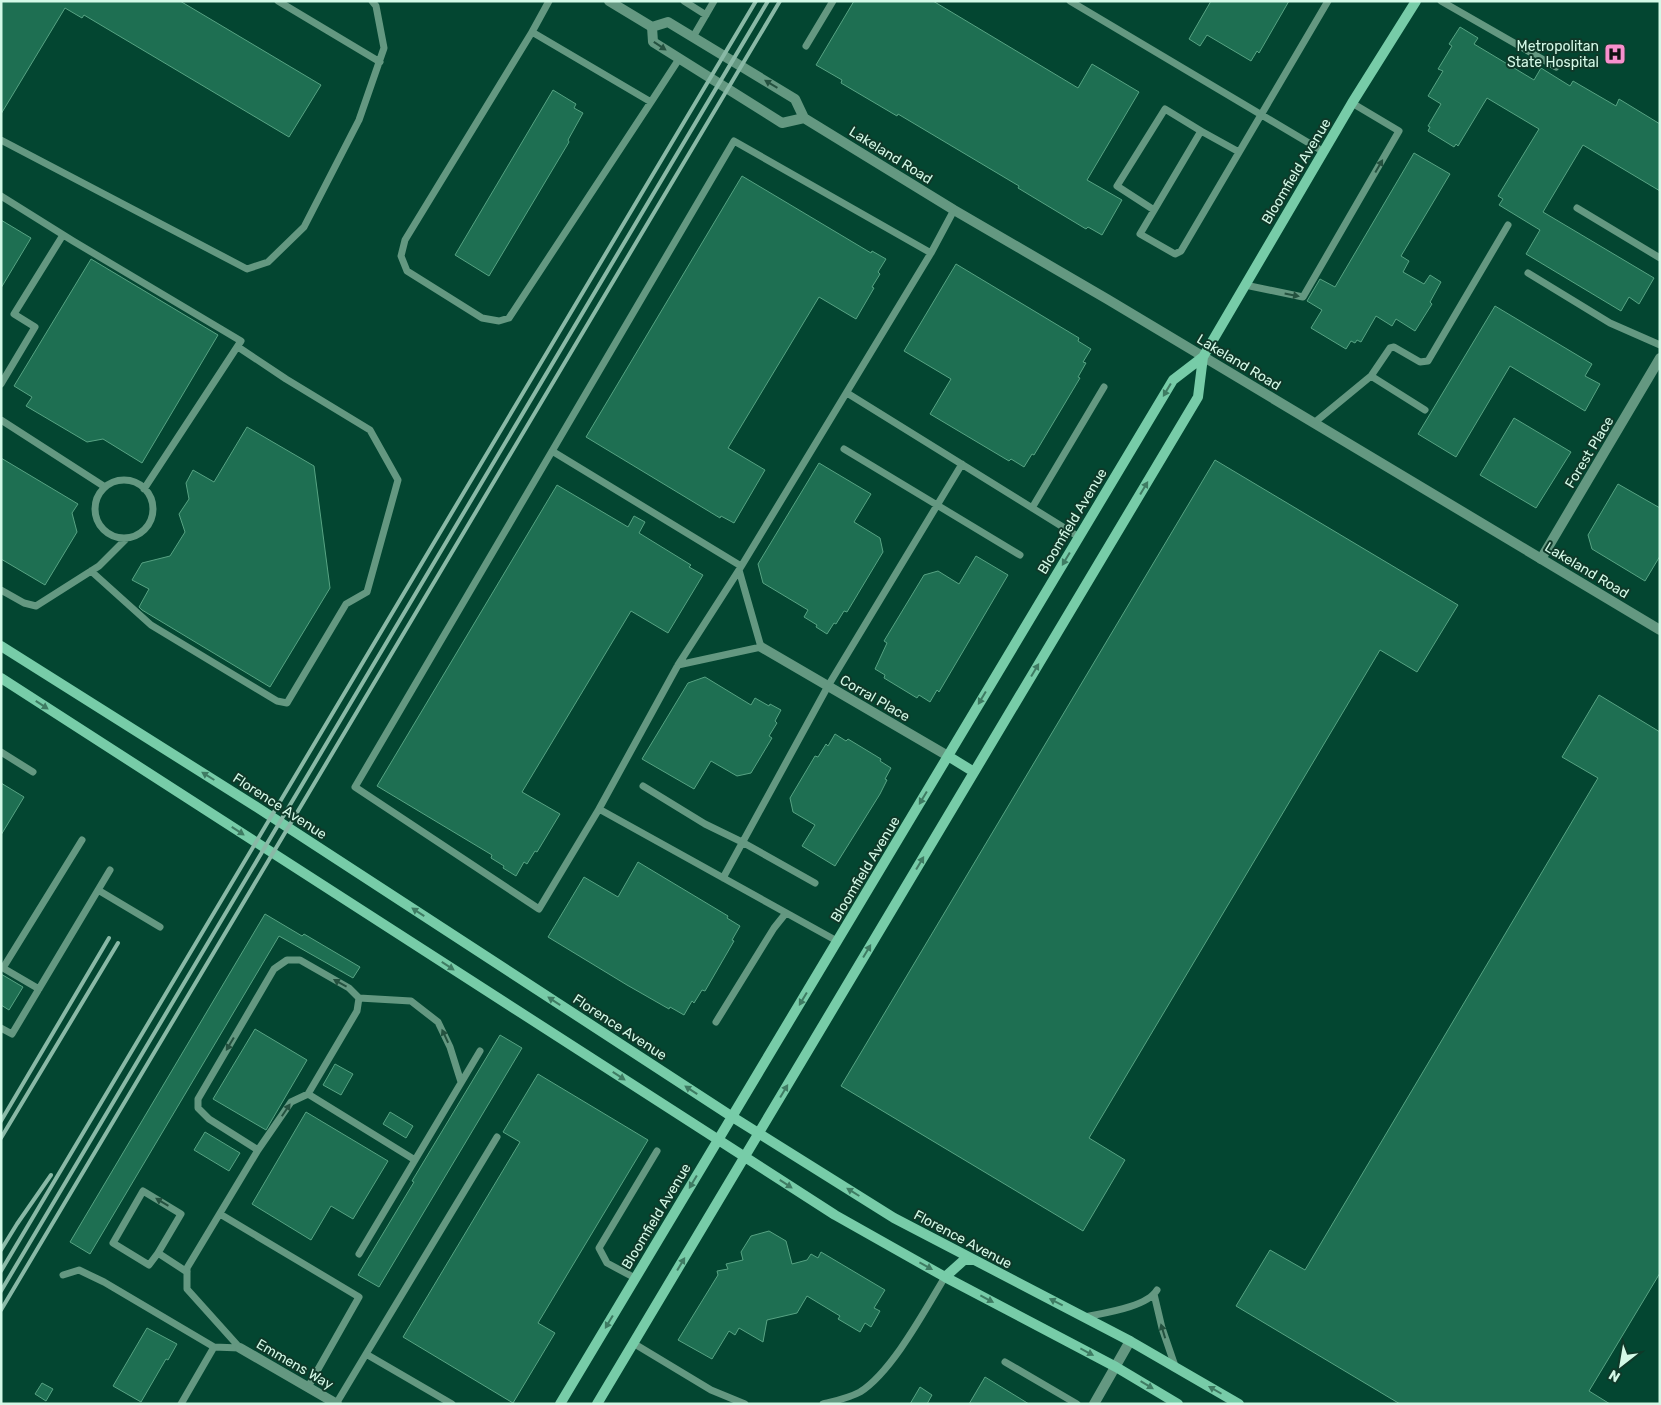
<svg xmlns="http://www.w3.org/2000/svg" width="1661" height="1405" font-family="Rubik,sans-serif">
<rect width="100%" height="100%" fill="#034631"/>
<path fill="#1e6f52" stroke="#57a383" d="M1 1H180L321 85 289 137 84 15 82 18 65 8 1 114Z
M854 1H933L1078 88 1092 64 1139 92 1087 180 1122 200 1102 235 1088 227 1086 229 1018 188 1019 186 898 114 897 116 841 83 842 80 816 65Z
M1211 1H1289L1259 53 1257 51 1251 61 1207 35 1200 46 1189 39Z
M1460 27 1478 38 1474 44 1534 80 1541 68 1570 86 1573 81 1616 106 1619 99 1660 124V191L1583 145 1543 212 1654 278 1639 304 1629 297 1621 311 1526 254 1540 230 1499 205 1503 199 1498 196 1539 129 1487 98 1458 146 1456 144 1454 147 1428 131 1430 127 1428 126 1441 104 1428 96 1443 71 1438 69 1452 46 1449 44Z
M553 90 576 104 574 108 583 113 568 140 569 142 489 276 455 255Z
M1414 153 1450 174 1401 256 1409 261 1403 272 1424 284 1430 275 1441 282 1430 302 1432 304 1415 331 1396 319 1392 326 1376 316 1361 342 1357 340 1355 343 1351 341 1346 349 1311 328 1322 310 1307 301 1320 279 1335 287Z
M742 176 871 253 872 251 886 259 878 272 880 274 872 287 874 288 856 319 819 297 728 448 765 470 734 523 721 516 720 518 586 437Z
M1 220 31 238 1 288Z
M91 259 218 335 142 463 103 439 87 442 26 406 32 397 14 386Z
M956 264 1079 338 1078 341 1091 349 1083 362 1086 363 1078 377 1080 378 1034 455 1032 454 1024 467 1011 459 1009 461 930 414 951 379 904 351Z
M1495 306 1592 364 1585 376 1600 384 1585 411 1510 366 1456 457 1418 434Z
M1514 418 1571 452 1536 508 1480 475Z
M247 427 314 466 330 588 270 687 142 610 139 607 149 589 132 580 142 563 170 556 185 532 179 514 189 499 186 483 193 470 214 482Z
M1 458 78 504 72 513 77 532 45 585 1 559Z
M1215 460 1458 605 1417 672 1380 650 1089 1138 1125 1160 1083 1231 841 1086Z
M819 463 871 494 854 522 880 538 883 552 847 612 844 611 836 624 834 623 827 634 816 627 817 625 804 617 808 610 763 583 758 564Z
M1618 484 1660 508V556L1645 581 1592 549 1588 535Z
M557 485 628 527 634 516 645 522 639 533 691 565 689 567 703 575 668 633 631 611 522 792 560 814 537 852 535 851 527 864 524 862 516 876 503 868 504 866 491 858 492 855 377 786Z
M976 556 1008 575 939 692 937 690 930 702 919 695 917 698 884 678 885 675 875 669 887 643 884 641 924 575 938 571 959 584Z
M705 677 751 705 755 698 769 706 770 704 781 710 775 721 777 723 769 736 772 738 751 773 737 776 711 761 694 789 642 759 688 683Z
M1599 695 1660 732V1273L1589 1391 1610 1404H1400L1236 1306 1270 1250 1305 1270 1598 778 1562 757Z
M835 734 846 741 848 739 881 759 880 761 891 768 885 779 887 780 880 794 835 866 802 846 815 825 793 812 790 798 815 756 818 757 826 744 828 746Z
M1 783 24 797 1 835Z
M638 862 728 916 727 918 740 926 732 940 734 941 705 991 702 990 694 1003 692 1001 684 1015 670 1007 669 1009 627 985 548 937 584 877 618 897Z
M265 914 302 936 304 934 360 967 353 978 279 936 90 1254 70 1242Z
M1 974 23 987 9 1010 1 1005Z
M255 1029 307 1060 266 1130 213 1099Z
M500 1035 522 1048 379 1287 358 1275 414 1182 412 1181Z
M335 1064 353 1074 341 1095 323 1085Z
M538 1074 648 1140 538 1323 555 1333 513 1403 403 1337 520 1142 503 1132Z
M306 1112 388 1161 353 1219 331 1206 311 1240 252 1204Z
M390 1112 413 1126 406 1138 383 1124Z
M205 1132 240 1153 229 1171 194 1150Z
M769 1231 786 1241 792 1264 807 1260 811 1254 818 1258 821 1252 885 1290 874 1308 880 1311 871 1327 865 1323 860 1332 838 1319 840 1316 807 1296 797 1313 767 1320 763 1342 739 1328 735 1335 729 1331 712 1359 678 1340 718 1275 717 1271 728 1269 726 1264 743 1260 741 1252 751 1236Z
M147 1328 177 1344 168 1360 166 1359 141 1402 113 1386Z
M985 1377 1029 1404H969Z
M42 1383 53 1389 46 1401 35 1394Z
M920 1387 932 1395 927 1404H910Z"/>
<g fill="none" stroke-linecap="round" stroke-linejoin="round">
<path stroke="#649881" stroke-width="7" d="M278 1 380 62
M549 1 532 32 651 102 679 59
M684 1 706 15
M1070 1 1324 152
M1441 1 1556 67
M532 32 405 240 401 256 407 271 482 318 499 321 509 318 651 102
M693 37 714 1
M806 46 833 1
M1 140 247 269 268 262 304 227 359 120 384 48 376 6 372 1
M1239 152 1201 131 1140 234 1175 254 1181 251 1328 1
M1 196 73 241 241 341 144 489
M1577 208 1660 258
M1154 210 1117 186 1165 109 1201 131
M1528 273 1610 323 1660 345
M1245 285 1303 297 1399 131 1352 103
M1371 376 1425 410
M1 384 35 327 14 314 63 235
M847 393 1079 537
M1 420 105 487
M1314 423 1371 376 1390 348 1394 347 1420 362 1428 361 1508 225
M844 449 1020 555
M552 451 741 566
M95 509a29 29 0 1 1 58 0a29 29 0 1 1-58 0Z
M1032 508 1104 387
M91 571 151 625 277 701 287 703 346 604 367 592 398 480 370 430 286 379 238 347
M1 590 24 603 36 606 99 566 127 538
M678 665 739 570
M1 752 33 772
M643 786 705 824 742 842 815 883
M599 809 678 665 761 647 739 570 931 253
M723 878 828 686 962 464
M98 890 160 927
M837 941 599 809 539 909 355 787 734 141 931 253 954 210
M39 989 3 968 82 840
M359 998 411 1001 438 1022 450 1047 461 1082
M716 1022 774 928 786 913
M1 1028 12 1034 110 870
M308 1094 415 1160
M220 1214 359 1297 308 1387
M158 1253 181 1214 143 1191 113 1243 149 1265 158 1253 187 1272
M359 1254 480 1051
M63 1275 79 1270 104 1282 214 1347
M635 1278 607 1263 599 1248 657 1151
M1154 1294 1162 1328 1175 1366
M1085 1317C1104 1313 1147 1307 1157 1290
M633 1343 711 1390 745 1404
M240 1348 187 1289V1268L258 1150 291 1102 308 1094 357 1011 359 998 349 988 300 960H287L274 969 198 1099V1108L209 1119 258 1150
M366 1354 497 1137
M1005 1362 1077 1404
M181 1404 214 1347 240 1348
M336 1404 366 1354 452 1404
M823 1404C835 1401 849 1398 860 1392 892 1372 925 1310 945 1277"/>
<path stroke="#649881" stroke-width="10" d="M1541 559 1660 358
M761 647 948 756
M240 1348 337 1404
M1094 1404 1130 1341"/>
<path stroke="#649881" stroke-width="10" d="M609 1 652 27 668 22 795 99 804 118 954 210 1107 299 1660 630
M652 27 653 42 782 123 804 118"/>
<path stroke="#77cca8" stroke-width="10" d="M1 646 255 806 731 1116 894 1218 1130 1341 1239 1404
M1 678 835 1215 945 1277 1116 1367 1178 1404
M948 756 974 772
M945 1277 964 1260H974
M560 1404 1173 380 1203 357 1352 103 1416 1
M597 1404 1198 397 1203 357"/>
<path stroke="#89b9a6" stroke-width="4" d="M1 1121 109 938
M1 1138 118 943
M1 1250 17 1224 51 1175
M1 1271 756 1
M1 1291 768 1
M1 1310 780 1"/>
</g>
<defs><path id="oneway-solid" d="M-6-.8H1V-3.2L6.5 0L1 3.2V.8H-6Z" transform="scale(1.25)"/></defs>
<g fill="#24513f">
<use href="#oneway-solid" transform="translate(660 46) rotate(34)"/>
<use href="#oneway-solid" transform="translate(771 84) rotate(-149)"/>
<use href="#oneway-solid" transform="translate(1379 166) rotate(-60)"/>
<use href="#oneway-solid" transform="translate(1292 295) rotate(11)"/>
<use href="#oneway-solid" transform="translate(340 983) rotate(-151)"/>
<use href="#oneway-solid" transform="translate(445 1036) rotate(-115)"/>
<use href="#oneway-solid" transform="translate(230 1044) rotate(121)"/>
<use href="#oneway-solid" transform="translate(286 1110) rotate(-56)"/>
<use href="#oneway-solid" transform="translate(162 1202) rotate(-149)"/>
<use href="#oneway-solid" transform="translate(1163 1331) rotate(-107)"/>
</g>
<g fill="#3e7b62">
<use href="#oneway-solid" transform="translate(1167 390) rotate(121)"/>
<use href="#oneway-solid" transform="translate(1144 488) rotate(-59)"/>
<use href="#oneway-solid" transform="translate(1066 559) rotate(121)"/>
<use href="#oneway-solid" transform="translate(1035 670) rotate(-59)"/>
<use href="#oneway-solid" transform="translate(982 698) rotate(121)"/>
<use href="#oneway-solid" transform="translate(42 705) rotate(33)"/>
<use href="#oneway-solid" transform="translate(208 776) rotate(-148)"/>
<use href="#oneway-solid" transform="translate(923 798) rotate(121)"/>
<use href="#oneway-solid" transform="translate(238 831) rotate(33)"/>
<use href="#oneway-solid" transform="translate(920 863) rotate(-59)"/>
<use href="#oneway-solid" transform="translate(418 912) rotate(-147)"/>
<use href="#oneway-solid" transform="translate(867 951) rotate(-59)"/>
<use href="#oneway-solid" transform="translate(448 966) rotate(33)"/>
<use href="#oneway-solid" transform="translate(803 999) rotate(121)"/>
<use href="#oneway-solid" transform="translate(554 1001) rotate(-147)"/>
<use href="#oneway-solid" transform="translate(619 1076) rotate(33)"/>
<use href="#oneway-solid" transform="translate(691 1090) rotate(-147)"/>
<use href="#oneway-solid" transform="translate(784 1091) rotate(-59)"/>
<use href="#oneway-solid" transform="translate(693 1182) rotate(121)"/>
<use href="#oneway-solid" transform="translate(786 1184) rotate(33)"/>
<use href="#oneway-solid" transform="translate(853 1192) rotate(-148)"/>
<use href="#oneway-solid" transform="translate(681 1264) rotate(-59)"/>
<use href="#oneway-solid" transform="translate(926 1266) rotate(29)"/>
<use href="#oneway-solid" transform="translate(987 1299) rotate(28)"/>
<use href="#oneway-solid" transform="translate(1056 1302) rotate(-153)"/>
<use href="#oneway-solid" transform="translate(609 1322) rotate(121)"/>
<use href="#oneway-solid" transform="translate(1087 1352) rotate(28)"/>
<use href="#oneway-solid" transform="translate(1147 1385) rotate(31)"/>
<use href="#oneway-solid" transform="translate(1215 1390) rotate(-150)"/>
</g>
<defs>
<g id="hospital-square" transform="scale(1.125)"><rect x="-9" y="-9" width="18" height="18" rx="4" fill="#f790cd" stroke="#0f3929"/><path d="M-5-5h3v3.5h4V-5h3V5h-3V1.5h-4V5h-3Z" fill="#111"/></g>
</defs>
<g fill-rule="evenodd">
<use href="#hospital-square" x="1615" y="54"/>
</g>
<g text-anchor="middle" stroke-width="4" stroke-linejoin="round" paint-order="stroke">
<g font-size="14" fill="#d4f9e7" stroke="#0f3929" text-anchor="end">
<text x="1599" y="51">Metropolitan<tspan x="1599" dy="16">State Hospital</tspan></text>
</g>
<g font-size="14" fill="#d4f9e7" stroke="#0f3929">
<text transform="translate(891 155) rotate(32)" y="5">Lakeland Road</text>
<text transform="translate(1296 171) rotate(-59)" y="5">Bloomfield Avenue</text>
<text transform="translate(1239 362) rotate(31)" y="5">Lakeland Road</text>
<text transform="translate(1589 452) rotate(-59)" y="5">Forest Place</text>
<text transform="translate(1072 521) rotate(-59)" y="5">Bloomfield Avenue</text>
<text transform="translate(1587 570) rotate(31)" y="5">Lakeland Road</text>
<text transform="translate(875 698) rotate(30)" y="5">Corral Place</text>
<text transform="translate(280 806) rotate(33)" y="5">Florence Avenue</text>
<text transform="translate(865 869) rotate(-59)" y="5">Bloomfield Avenue</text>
<text transform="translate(620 1027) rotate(33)" y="5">Florence Avenue</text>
<text transform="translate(656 1216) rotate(-59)" y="5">Bloomfield Avenue</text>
<text transform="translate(963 1239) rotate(28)" y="5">Florence Avenue</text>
<text transform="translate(295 1364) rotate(30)" y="5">Emmens Way</text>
</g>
</g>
<rect width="1661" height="1405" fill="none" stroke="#d4f9e7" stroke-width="5"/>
<g transform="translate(1621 1365) rotate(211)" stroke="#0f3929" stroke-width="4" paint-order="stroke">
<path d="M0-4L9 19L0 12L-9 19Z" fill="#d4f9e7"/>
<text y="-8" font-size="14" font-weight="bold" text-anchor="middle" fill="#d4f9e7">N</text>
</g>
</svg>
